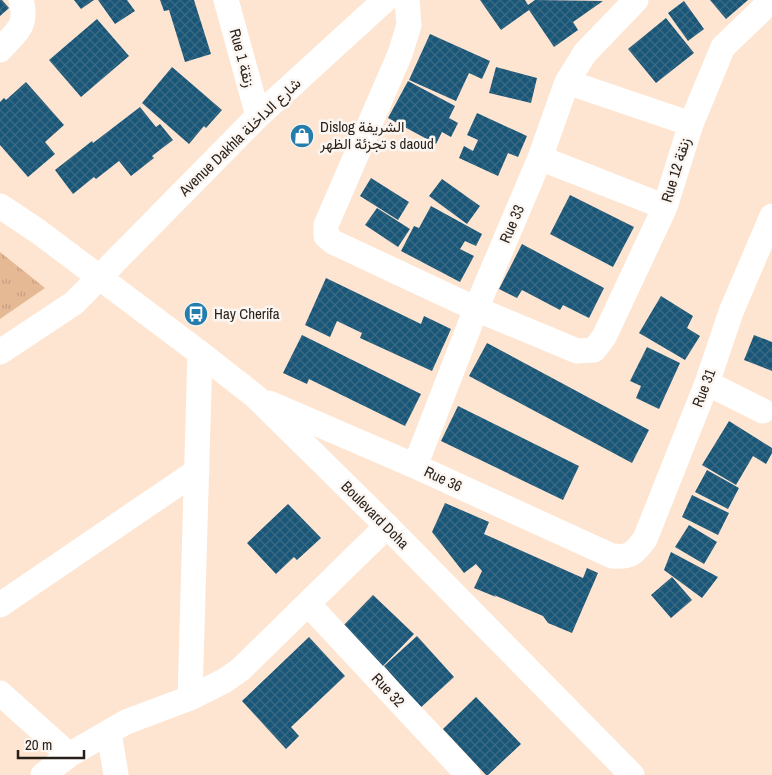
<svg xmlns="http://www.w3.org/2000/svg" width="772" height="775" font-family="'Archivo Narrow',Vazirmatn,sans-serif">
<defs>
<pattern id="park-tufts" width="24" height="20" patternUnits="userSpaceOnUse" patternTransform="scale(1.25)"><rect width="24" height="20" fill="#e6b995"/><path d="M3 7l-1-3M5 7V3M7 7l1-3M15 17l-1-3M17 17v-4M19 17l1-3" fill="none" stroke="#c59f80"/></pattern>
<pattern id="building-cross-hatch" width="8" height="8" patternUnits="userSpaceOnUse" patternTransform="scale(1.25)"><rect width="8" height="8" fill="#195677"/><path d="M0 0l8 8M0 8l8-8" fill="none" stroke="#3a6a84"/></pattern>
</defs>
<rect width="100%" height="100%" fill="#fee5d1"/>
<path fill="url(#park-tufts)" d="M0 252 45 288 0 319Z"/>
<path fill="url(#building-cross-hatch)" d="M0 0H2L9 8 0 16Z
M74 0H94L81 9Z
M98 0H127L135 11 115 24Z
M160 0H194L211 54 185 62 169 10 164 11Z
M480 0H525L528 5 535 0 603 1 573 22 578 30 554 47 529 10 501 30Z
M710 0H748L726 19Z
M684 1 704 29 688 41 668 13Z
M666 18 694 53 656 83 628 49Z
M97 19 129 56 81 97 49 60Z
M430 34 490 61 482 79 469 73 456 101 409 80Z
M172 67 222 110 206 128 204 126 189 144 142 103Z
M496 67 537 78 531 103 489 93Z
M408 81 455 106 449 118 458 123 451 137 442 132 436 144 388 118Z
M26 82 64 125 45 142 55 154 28 177 0 145V102L4 98 6 100Z
M140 107 156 127 160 124 173 140 152 156 154 158 131 176 119 161 96 179 94 177 73 194 55 170 92 141 93 143Z
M477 113 527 136 518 157 508 153 498 176 459 158 464 146 473 151 478 140 467 135Z
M371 178 409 202 398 220 360 196Z
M442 179 480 206 467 224 429 196Z
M570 195 634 227 613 267 550 234Z
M431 206 482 234 476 246 465 241 460 249 474 256 460 282 401 251 414 226 419 228Z
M377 208 410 229 398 247 365 225Z
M522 244 604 288 589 318 563 305 560 310 522 290 517 298 499 289Z
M326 278 421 324 424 316 451 329 432 371 360 338 362 333 337 321 330 337 305 325Z
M661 296 693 316 687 328 700 336 685 360 639 333Z
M302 335 421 394 405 426 309 379 307 384 283 373Z
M754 335 772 342V371L744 360Z
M487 343 649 430 632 463 469 376Z
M647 347 680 363 659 409 636 398 641 386 630 381Z
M458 406 579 466 563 500 441 441Z
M729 421 772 448V453L766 464 753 456 736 485 702 465Z
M707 470 739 488 728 509 695 492Z
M692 495 729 513 718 535 682 517Z
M445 503 489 522 484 534 583 578 587 568 598 573 572 633 548 623 543 616 494 595 496 597 474 588 482 571 476 564 464 573 432 532Z
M288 504 321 538 297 560 294 557 276 574 247 543Z
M689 525 717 542 704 564 675 547Z
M671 552 718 577 702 598 664 570Z
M672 577 692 600 671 618 651 595Z
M373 595 414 634 382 667 342 627Z
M417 636 454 677 418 710 412 698 384 666Z
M309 637 345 676 291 727 299 736 286 749 242 701Z
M476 697 521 744 488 775H486L443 729Z"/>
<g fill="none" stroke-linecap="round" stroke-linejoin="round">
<path stroke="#fff" stroke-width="25" d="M226 0 258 116
M407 0 409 25 400 54 326 225V236L333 242 476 309 577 351 594 350 604 337 665 207 691 124 723 47 772 0
M0 50C17 31 28 26 21 0
M567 82 691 124
M540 158 665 207
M0 206 39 232 200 353 256 397 387 526 632 775
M0 352 74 303 258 116 385 0
M707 383 763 411
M269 403 415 466 612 556C631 558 634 553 645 539L707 383 731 312 772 216
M415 466 476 309 540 158 567 82 585 53 636 0
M308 604 468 775
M0 605 197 471
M0 693 69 755
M190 698 200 353
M109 732 116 775
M43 775 69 755 126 722 190 698 224 681 240 670 387 526"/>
</g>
<defs>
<g id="shop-disc" transform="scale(1.25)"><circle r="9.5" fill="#257dac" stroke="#fbf6f2"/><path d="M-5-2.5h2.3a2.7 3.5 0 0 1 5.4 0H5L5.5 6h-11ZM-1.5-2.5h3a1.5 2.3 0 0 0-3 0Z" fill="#fff"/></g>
<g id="bus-disc" transform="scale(1.25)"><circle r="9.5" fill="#257dac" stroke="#fbf6f2"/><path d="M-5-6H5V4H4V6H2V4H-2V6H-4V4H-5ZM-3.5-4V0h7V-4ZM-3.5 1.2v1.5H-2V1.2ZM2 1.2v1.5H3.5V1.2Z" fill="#fff"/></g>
</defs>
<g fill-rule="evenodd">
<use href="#shop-disc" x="302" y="136"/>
<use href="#bus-disc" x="196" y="314"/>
</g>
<g text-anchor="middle" stroke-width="5" stroke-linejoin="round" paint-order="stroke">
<g font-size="15" fill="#281f18" stroke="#fbf6f2">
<text transform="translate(242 58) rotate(75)" y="5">Rue 1 زنقة</text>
<text transform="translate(240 137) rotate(-44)" y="5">Avenue Dakhla شارع الداخلة</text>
<text transform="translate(676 170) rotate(-73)" y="5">Rue 12 زنقة</text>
<text transform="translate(512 224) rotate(-67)" y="5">Rue 33</text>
<text transform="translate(704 388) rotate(-69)" y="5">Rue 31</text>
<text transform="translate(443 479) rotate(25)" y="5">Rue 36</text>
<text transform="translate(375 515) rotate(45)" y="5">Boulevard Doha</text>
<text transform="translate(388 690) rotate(47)" y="5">Rue 32</text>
</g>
<g font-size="15" fill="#281f18" stroke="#fbf6f2" text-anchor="start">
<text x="320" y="132">Dislog الشريفة<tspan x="320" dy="17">تجزئة الظهر s daoud</tspan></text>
<text x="214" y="319">Hay Cherifa</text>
</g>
</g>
<path d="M18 750v8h66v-8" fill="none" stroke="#281f18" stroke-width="2.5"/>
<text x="25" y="750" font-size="15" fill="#281f18" stroke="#fbf6f2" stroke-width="4" paint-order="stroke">20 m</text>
</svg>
